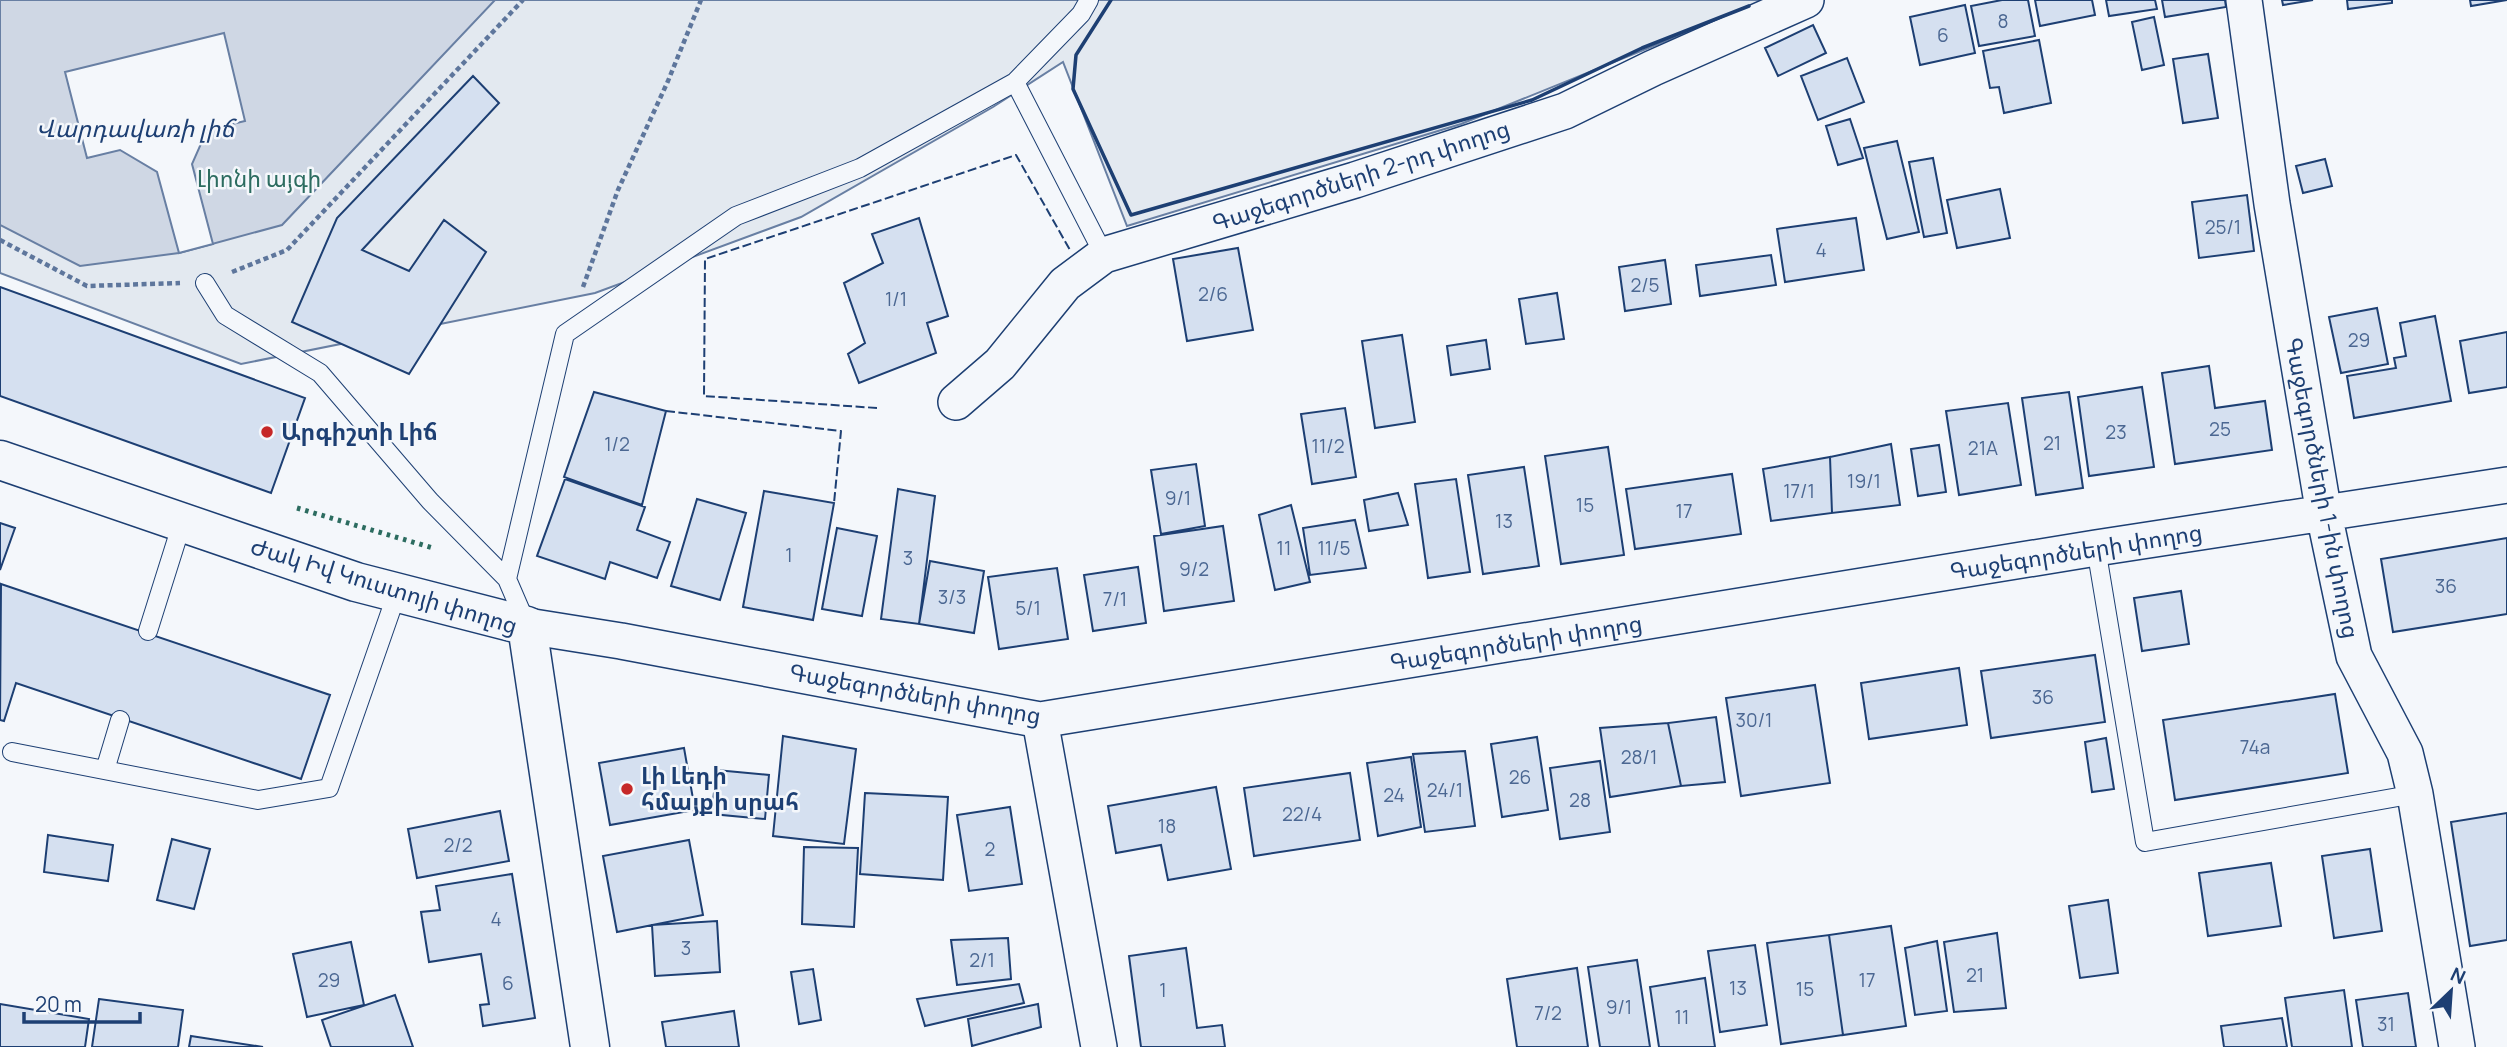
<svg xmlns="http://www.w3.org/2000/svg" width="2507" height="1047" font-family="Manrope,'Noto Sans Armenian',sans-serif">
<rect width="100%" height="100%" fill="#f4f7fb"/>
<path fill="#e3e9f0" stroke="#687fa3" stroke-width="2" d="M0 0H1767L1461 124 1127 226 1063 62 993 107 801 217 595 293 241 364 0 273Z"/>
<path fill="#cfd7e4" stroke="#687fa3" stroke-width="2" d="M0 0H495L282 225 179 253 80 266 0 225Z"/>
<path fill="#f4f7fb" stroke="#687fa3" stroke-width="2" d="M224 33 245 121 207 130 192 164 213 244 179 253 157 172 120 150 87 158 65 72Z"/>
<path fill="#d5e0f0" stroke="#1d3f73" stroke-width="2" d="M2002 0H2028L2035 36 1979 46 1971 6Z
M2035 0H2092L2095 15 2040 26Z
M2106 0H2155L2157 9 2109 16Z
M2162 0H2225L2226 7 2165 17Z
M2282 0H2313L2283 5Z
M2347 0H2392V3L2348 9Z
M2470 0H2507L2471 6Z
M1965 5 1975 53 1920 65 1910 17Z
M2154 17 2164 65 2142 70 2132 22Z
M1813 25 1826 53 1778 76 1765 48Z
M2039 40 2051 103 2004 113 1999 87 1990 88 1983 51Z
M2208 54 2218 118 2183 123 2173 59Z
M1847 58 1864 102 1818 120 1801 76Z
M473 76 499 103 362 250 409 271 444 220 486 252 409 374 292 322 337 218Z
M1850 119 1863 158 1838 165 1826 126Z
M1897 141 1919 232 1887 239 1864 148Z
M1933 158 1947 233 1924 237 1909 162Z
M2325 159 2332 186 2303 193 2296 166Z
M2000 189 2010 238 1957 248 1947 200Z
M2247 195 2254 251 2199 258 2192 202Z
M919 218 948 316 927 323 936 353 859 383 848 354 865 343 844 283 883 263 872 234Z
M1856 218 1864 270 1785 282 1777 229Z
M1238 248 1253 330 1187 341 1173 259Z
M1771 255 1776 285 1700 296 1696 265Z
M1665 260 1671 304 1625 311 1619 267Z
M0 287 305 398 271 493 0 396Z
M1557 293 1564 339 1526 344 1519 299Z
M2377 308 2388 364 2341 373 2329 317Z
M2435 316 2451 401 2354 418 2347 376 2396 368 2394 358 2406 356 2400 323Z
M2507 332V387L2469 393 2460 341Z
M1402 335 1415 422 1375 428 1362 341Z
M1486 340 1490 369 1451 375 1447 346Z
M2209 366 2215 408 2265 401 2272 450 2175 464 2162 373Z
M2142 387 2154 467 2089 476 2078 397Z
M594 392 666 411 642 505 564 477Z
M2069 392 2083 488 2036 495 2022 398Z
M2008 403 2021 485 1959 495 1946 411Z
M1345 408 1356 477 1312 484 1301 414Z
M1891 444 1900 505 1832 513 1830 457Z
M1939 445 1946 492 1918 496 1911 449Z
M1608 447 1624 555 1561 564 1545 456Z
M1830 457 1832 513 1771 521 1763 469Z
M1196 464 1205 526 1161 534 1151 470Z
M1524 467 1539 566 1483 574 1468 475Z
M1732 474 1741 534 1635 549 1626 489Z
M565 479 645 507 637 530 670 542 657 578 610 562 605 579 537 556Z
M1456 479 1470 572 1428 578 1415 484Z
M898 489 935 496 919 624 881 619Z
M764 491 834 503 813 620 743 607Z
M1398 493 1408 525 1369 531 1364 500Z
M697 499 746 513 720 600 671 586Z
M1291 505 1310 582 1275 590 1259 515Z
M1355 520 1366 568 1310 575 1303 528Z
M0 523 15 528 0 570Z
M1223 526 1234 601 1164 611 1154 536Z
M837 528 877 536 862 616 822 609Z
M2507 538V614L2393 632 2381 559Z
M930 561 984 571 974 633 919 624Z
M1138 567 1146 623 1093 631 1084 575Z
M1057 568 1068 639 999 649 988 577Z
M1 584 330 695 301 779 16 683 4 721 0 720Z
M2181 591 2189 644 2142 651 2134 598Z
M2095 655 2105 722 1991 738 1981 671Z
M1959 668 1967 725 1869 739 1861 683Z
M1815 685 1830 783 1741 796 1726 698Z
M2335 694 2348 773 2175 800 2163 720Z
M1716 717 1725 782 1681 786 1668 723Z
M1668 723 1681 786 1610 797 1600 728Z
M783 736 856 749 844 844 773 836Z
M1537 737 1548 810 1502 817 1491 744Z
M2106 738 2114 789 2092 792 2085 742Z
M684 748 695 810 610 825 599 763Z
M1465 751 1475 826 1425 832 1413 754Z
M1411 757 1421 827 1378 836 1367 763Z
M1600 761 1610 832 1560 839 1550 768Z
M716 770 769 775 765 819 712 814Z
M1350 773 1360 840 1254 856 1244 788Z
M1216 787 1231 869 1168 880 1161 845 1116 853 1108 806Z
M865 793 948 797 943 880 860 874Z
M1010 807 1022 884 969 891 957 815Z
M500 811 509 861 417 878 408 829Z
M2507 813V940L2470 946 2451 822Z
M48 835 113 845 108 881 44 872Z
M172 839 210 849 194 909 157 900Z
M689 840 703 915 617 932 603 856Z
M804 847 858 848 854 927 802 924Z
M2370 849 2382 931 2334 938 2322 856Z
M2271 863 2281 926 2208 936 2199 873Z
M512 874 535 1018 483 1026 480 1005 489 1004 481 954 429 962 421 912 440 910 436 886Z
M2108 900 2118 973 2080 978 2069 906Z
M717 921 720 972 655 976 652 925Z
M1891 926 1906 1026 1843 1035 1829 935Z
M1997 933 2006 1008 1954 1012 1944 942Z
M1829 935 1843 1035 1781 1044 1767 943Z
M1008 938 1011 979 957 985 951 940Z
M1937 941 1947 1011 1915 1015 1905 948Z
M351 942 364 1005 307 1017 293 954Z
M1755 945 1767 1025 1720 1032 1708 951Z
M1186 948 1197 1028 1222 1025 1225 1047H1141L1129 956Z
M1637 960 1650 1047H1600L1588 967Z
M1577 968 1588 1047H1517L1507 979Z
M813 969 821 1020 799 1024 791 972Z
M1705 978 1715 1047H1659L1650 987Z
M1019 984 1024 1003 925 1026 917 999Z
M2344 990 2352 1047H2292L2285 998Z
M2408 993 2416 1047H2363L2356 1000Z
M395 995 413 1047H331L322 1020Z
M99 999 183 1010 178 1047H92Z
M0 1004 89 1019 85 1047H0Z
M1038 1004 1041 1027 972 1046 968 1019Z
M734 1011 739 1047H666L662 1022Z
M2282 1018 2287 1047H2224L2221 1026Z
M191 1036 263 1047H189Z"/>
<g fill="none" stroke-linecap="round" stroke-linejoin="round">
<g stroke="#1d3f73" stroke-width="20">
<path id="service" d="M1015 82 1104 255
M205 283 225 315 320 373 430 501 507 579
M2096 548 2145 842 2415 794
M526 623 507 579 565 334 736 216 860 168 1015 82 1081 14 1089 0
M148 631 182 523
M12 752 258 800 329 788 397 593
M105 770 120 720"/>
</g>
<g stroke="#1d3f73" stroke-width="38">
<path id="minor" d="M2244 0 2272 204 2305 401 2324 514 2354 656 2405 753 2415 794 2457 1047
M956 402 1000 364 1065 284 1104 255 1355 180 1565 111 1653 68 1806 0
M527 626 621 641 1040 720 2096 548 2507 485
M1040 720 1099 1047"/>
</g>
<g stroke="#1d3f73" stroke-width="41">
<path id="secondary" d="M0 460 356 582 527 626 590 1047"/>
</g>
<path stroke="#5e769c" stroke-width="4.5" stroke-dasharray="5 3.5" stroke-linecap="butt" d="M0 240 87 286 180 283
M232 272 287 250 523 0
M583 287 618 190 668 81 701 0"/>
<use href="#service" stroke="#f4f7fb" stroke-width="18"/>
<use href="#minor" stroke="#f4f7fb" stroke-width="35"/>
<use href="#secondary" stroke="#f4f7fb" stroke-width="38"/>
<path stroke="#2c6c60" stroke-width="5" stroke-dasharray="3.5 5" stroke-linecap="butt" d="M297 508 433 548"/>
<path stroke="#1d3f73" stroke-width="2" stroke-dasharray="9 3.5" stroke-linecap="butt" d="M877 408 704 396 705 259 1016 155 1070 250
M666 411 841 431 834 503"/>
<path stroke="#1d3f73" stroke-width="3.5" d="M1111 0 1076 55 1073 89 1131 215 1532 100 1642 48 1749 6"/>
</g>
<g fill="#c62828" stroke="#f4f7fb" stroke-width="2.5">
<circle cx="267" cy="432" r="7"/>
<circle cx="627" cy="789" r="7"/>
</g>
<g text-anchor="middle" stroke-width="5" stroke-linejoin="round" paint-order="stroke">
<g font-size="19" fill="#4b6792">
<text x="2003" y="28">8</text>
<text x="1943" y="42">6</text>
<text x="2223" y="234">25/1</text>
<text x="1821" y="257">4</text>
<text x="1645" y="292">2/5</text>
<text x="1213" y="301">2/6</text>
<text x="896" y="306">1/1</text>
<text x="2359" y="347">29</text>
<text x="2220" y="436">25</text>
<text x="2116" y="439">23</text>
<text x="2052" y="450">21</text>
<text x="617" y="451">1/2</text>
<text x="1328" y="453">11/2</text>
<text x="1983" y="455">21А</text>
<text x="1864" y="488">19/1</text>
<text x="1799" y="498">17/1</text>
<text x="1178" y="505">9/1</text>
<text x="1585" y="512">15</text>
<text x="1684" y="518">17</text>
<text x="1504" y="528">13</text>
<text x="1284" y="555">11</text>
<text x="1334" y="555">11/5</text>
<text x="789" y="562">1</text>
<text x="908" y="565">3</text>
<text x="1194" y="576">9/2</text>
<text x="2446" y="593">36</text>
<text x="952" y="604">3/3</text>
<text x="1115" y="606">7/1</text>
<text x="1028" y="615">5/1</text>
<text x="2043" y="704">36</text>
<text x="1754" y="727">30/1</text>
<text x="2255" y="754">74a</text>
<text x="1639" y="764">28/1</text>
<text x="1520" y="784">26</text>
<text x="1445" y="797">24/1</text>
<text x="1394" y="802">24</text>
<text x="1580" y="807">28</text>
<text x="1302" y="821">22/4</text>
<text x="1167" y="833">18</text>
<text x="458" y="852">2/2</text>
<text x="990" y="856">2</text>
<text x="496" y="926">4</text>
<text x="686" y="955">3</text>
<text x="982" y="967">2/1</text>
<text x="1975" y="982">21</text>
<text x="329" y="987">29</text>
<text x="1867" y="987">17</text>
<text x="508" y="990">6</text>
<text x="1738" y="995">13</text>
<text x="1805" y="996">15</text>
<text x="1163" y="997">1</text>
<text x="1619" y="1014">9/1</text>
<text x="1548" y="1020">7/2</text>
<text x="1682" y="1024">11</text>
<text x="2386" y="1031">31</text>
</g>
<g font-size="23" fill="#1d3f73" stroke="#f4f7fb">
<text transform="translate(1361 176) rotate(-18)" y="8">Գաջեգործների 2-րդ փողոց</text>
<text transform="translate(2322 488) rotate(79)" y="8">Գաջեգործների 1-ին փողոց</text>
<text transform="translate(2076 552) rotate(-9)" y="8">Գաջեգործների փողոց</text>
<text transform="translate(384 586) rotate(17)" y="8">Ժակ Իվ Կուստոյի փողոց</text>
<text transform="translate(1516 643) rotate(-9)" y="8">Գաջեգործների փողոց</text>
<text transform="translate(915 694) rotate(10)" y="8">Գաջեգործների փողոց</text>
</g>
<g font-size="23" fill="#2c6c60" stroke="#f4f7fb">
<text x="259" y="187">Լիոնի այգի</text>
</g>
<g font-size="23" font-weight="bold" fill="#1d3f73" stroke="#f4f7fb" text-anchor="start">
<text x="281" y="440">Արգիշտի Լիճ</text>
<text x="641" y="784">Լի Լեդի<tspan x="641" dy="26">հմայքի սրահ</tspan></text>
</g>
<g font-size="24" font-style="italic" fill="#1d3f73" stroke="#f4f7fb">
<text x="135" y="137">Վարդավառի լիճ</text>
</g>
</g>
<g transform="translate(2451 991) rotate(25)" stroke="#f4f7fb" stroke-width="5" paint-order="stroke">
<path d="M0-5L12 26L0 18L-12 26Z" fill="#1d3f73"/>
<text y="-10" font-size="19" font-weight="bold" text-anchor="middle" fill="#1d3f73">N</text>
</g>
<path d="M24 1012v10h116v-10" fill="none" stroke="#1d3f73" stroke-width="3.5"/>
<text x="35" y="1012" font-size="21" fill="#1d3f73" stroke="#f4f7fb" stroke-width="5" paint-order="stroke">20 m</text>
</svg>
